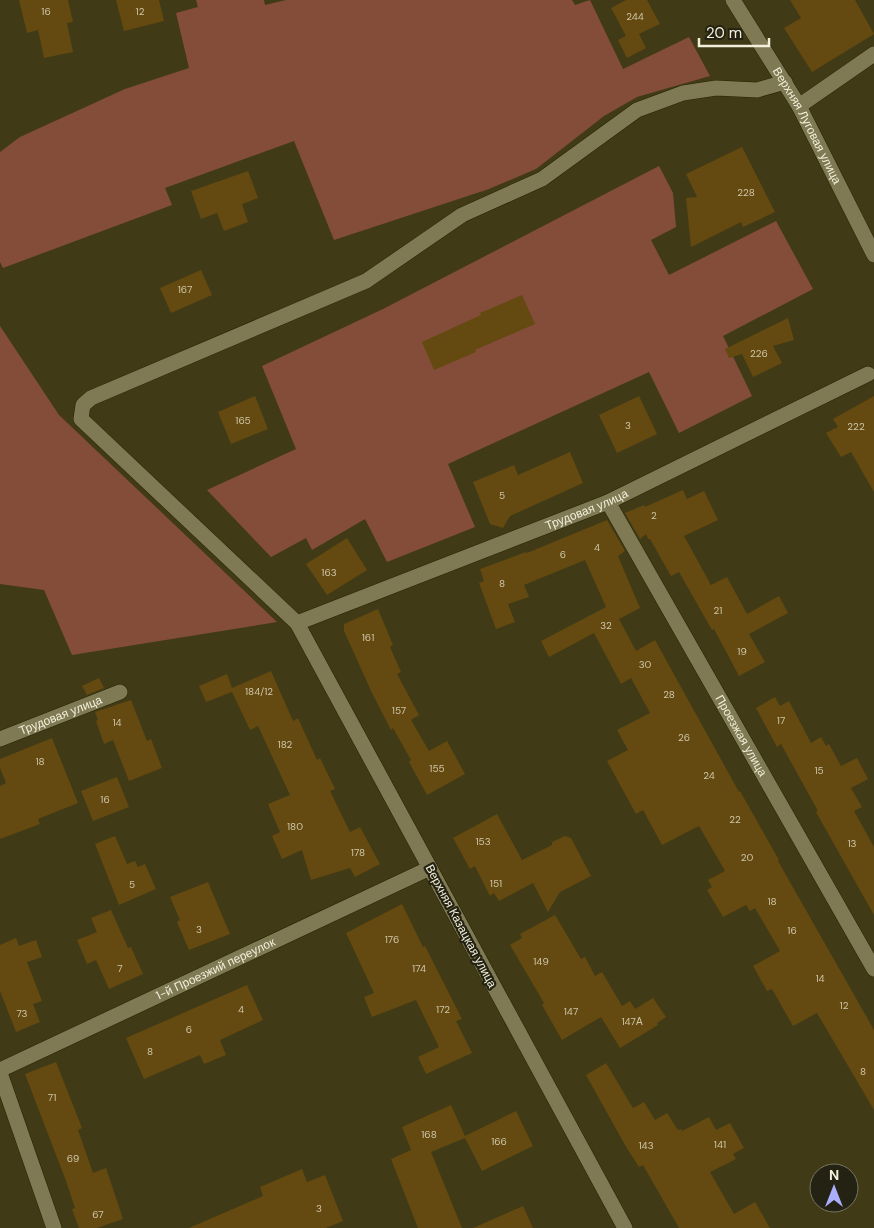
<svg xmlns="http://www.w3.org/2000/svg" width="874" height="1228" font-family="'DM Sans',sans-serif">
<rect width="100%" height="100%" fill="#403b16"/>
<path fill="#844d39" d="M196 0H264L265 5 286 0H572L575 5 590 0 623 69 689 37 710 76 637 97 604 116 536 169 489 189 334 240 294 141 165 188 172 205 3 268 0 262V152L20 137 125 89 189 68 176 13 198 7Z
M659 166 673 193 676 227 651 240 669 275 776 221 813 289 723 336 752 396 679 433 649 372 448 464 475 527 387 562 365 519 312 550 306 538 271 557 207 490 296 449 262 366 383 309Z
M0 326 59 415 277 622 72 655 44 590 0 584Z"/>
<path fill="#644910" d="M19 0H68L73 22 67 23 73 52 44 58 38 30 27 33Z
M116 0H159L164 21 124 31Z
M626 0H647L660 24 639 34 646 48 627 58 618 40 626 36 611 8Z
M790 0H855L874 34 812 72 784 28 801 18Z
M742 147 775 212 743 227 741 222 691 247 686 198 697 197 686 174Z
M248 171 258 198 242 204 248 222 224 231 217 213 201 219 191 191Z
M201 270 212 295 171 313 160 288Z
M522 295 535 324 475 350 476 352 434 370 422 342 481 315 480 313Z
M788 318 794 340 773 346 782 363 753 377 742 354 729 358 725 349Z
M255 396 268 429 231 444 218 412Z
M639 396 657 434 617 453 599 415Z
M874 396V492L851 452 841 457 826 433 838 427 833 419Z
M570 452 583 483 510 516 503 528 490 524 473 482 514 465 518 475Z
M683 490 687 499 704 491 718 520 684 536 711 585 727 577 747 614 779 596 788 613 749 634 765 662 739 676 714 629 712 630 679 572 671 576 650 539H648L646 534 640 539 625 513 644 505 645 507Z
M607 520 625 551 618 556 640 608 619 619 636 651 655 640 739 792 740 791 779 860 778 861 874 1030V1110L817 1013 793 1026 772 989 767 991 753 966 780 951 755 908 750 911 746 905 723 917 707 890 712 887 708 880 725 871 699 826 662 845 643 810 636 814 607 761 628 750 617 730 650 713 631 678 621 684 594 633 549 657 541 641 606 607 585 560 524 585 529 597 508 604 515 622 496 629 479 583 484 581 480 569 526 552 527 553Z
M347 538 367 570 327 595 306 564Z
M378 609 393 645 390 647 401 672 397 674 419 715 411 720 429 751 447 741 465 774 427 795 409 762 411 760 393 728 391 730 372 693 344 631V624Z
M271 671 293 721 298 718 317 760 320 758 335 789 330 791 350 832 360 827 380 864 355 877 350 868 311 880 302 850 282 859 272 836 280 832 268 804 290 795 258 726 250 730 232 692 206 702 199 686 227 674 232 688Z
M99 678 104 688 87 695 82 686Z
M775 697 780 706 789 701 811 743 821 737 826 746 829 744 841 766 857 758 868 779 851 788 862 807 854 811 874 847V915L816 812 818 811 781 744 777 747 756 708Z
M131 700 147 741 151 739 162 768 129 781 113 740 104 744 96 721 98 720 95 712Z
M52 738 78 803 38 819 40 824 0 839V786L6 783 0 768V759Z
M117 777 129 807 93 821 81 791Z
M497 814 522 860 552 845V842L565 836 571 838 591 876 560 892 548 912 533 883 499 901 494 893 490 896 475 866 470 869 453 838Z
M115 836 127 864 135 861 138 867 145 864 156 889 119 905 95 844Z
M208 882 230 934 189 950 177 922 180 920 170 897Z
M402 904 423 947 425 946 462 1019 456 1021 472 1053 426 1074 418 1057 439 1047 416 1000 372 1017 364 997 374 993 346 933Z
M111 910 128 948 131 947 143 974 109 989 96 960 87 964 77 940 97 932 91 918Z
M555 915 581 959 585 957 595 976 602 972 622 1006 630 1001 635 1009 653 998 666 1017 657 1023 658 1025 620 1048 601 1017 562 1040 542 1005 544 1003 510 945 522 938 520 934Z
M16 938 19 946 36 940 42 957 27 962 42 1001 33 1004 40 1022 16 1032 0 991V945Z
M247 985 263 1020 220 1040 226 1055 204 1064 200 1055 144 1079 126 1038Z
M56 1062 82 1128 78 1130 93 1173 106 1168 123 1219 97 1228H79L72 1209 75 1208 66 1181 25 1074Z
M606 1063 633 1108 644 1102 655 1120 667 1113 678 1130 681 1129 682 1131 709 1117 716 1130 730 1123 744 1148 733 1154 736 1159 710 1172 734 1214 755 1202 770 1228H679L643 1165 639 1167 625 1145 586 1075Z
M451 1105 465 1136 516 1111 533 1146 482 1171 465 1138 431 1152 462 1228H418L391 1159 411 1150 402 1127Z
M302 1169 307 1182 325 1175 343 1221 326 1228H189L263 1196 260 1187Z
M523 1206 533 1228H473Z"/>
<g fill="none" stroke-linecap="round" stroke-linejoin="round">
<g stroke="#272200" stroke-width="16">
<g id="minor">
<path id="s1" d="M733 0 799 106 874 255"/>
<path d="M799 106 874 54"/>
<path id="s2" d="M608 502 874 969"/>
<path id="s3" d="M297 623 608 502 868 374"/>
<path id="s4" d="M0 739 120 692"/>
<path id="s5" d="M0 1070 430 868"/>
<path d="M0 1073 54 1228"/>
<path d="M625 1228 297 623 81 419 83 405 91 398 366 281 462 215 542 179 637 110 683 93 716 88 757 90 785 82"/>
</g>
</g>
<use href="#minor" stroke="#7f7a54" stroke-width="15"/>
</g>
<g text-anchor="middle" stroke-width="4.5" stroke-linejoin="round" paint-order="stroke">
<g font-size="10" fill="#cec6a8">
<text x="46" y="15">16</text>
<text x="140" y="15">12</text>
<text x="635" y="20">244</text>
<text x="746" y="196">228</text>
<text x="185" y="293">167</text>
<text x="759" y="357">226</text>
<text x="243" y="424">165</text>
<text x="628" y="429">3</text>
<text x="856" y="430">222</text>
<text x="502" y="499">5</text>
<text x="654" y="519">2</text>
<text x="597" y="551">4</text>
<text x="563" y="558">6</text>
<text x="329" y="576">163</text>
<text x="502" y="587">8</text>
<text x="718" y="614">21</text>
<text x="606" y="629">32</text>
<text x="368" y="641">161</text>
<text x="742" y="655">19</text>
<text x="645" y="668">30</text>
<text x="259" y="695">184/12</text>
<text x="669" y="698">28</text>
<text x="399" y="714">157</text>
<text x="781" y="724">17</text>
<text x="117" y="726">14</text>
<text x="684" y="741">26</text>
<text x="285" y="748">182</text>
<text x="40" y="765">18</text>
<text x="437" y="772">155</text>
<text x="819" y="774">15</text>
<text x="709" y="779">24</text>
<text x="105" y="803">16</text>
<text x="735" y="823">22</text>
<text x="295" y="830">180</text>
<text x="483" y="845">153</text>
<text x="852" y="847">13</text>
<text x="358" y="856">178</text>
<text x="747" y="861">20</text>
<text x="496" y="887">151</text>
<text x="132" y="888">5</text>
<text x="772" y="905">18</text>
<text x="199" y="933">3</text>
<text x="792" y="934">16</text>
<text x="392" y="943">176</text>
<text x="541" y="965">149</text>
<text x="120" y="972">7</text>
<text x="419" y="972">174</text>
<text x="820" y="982">14</text>
<text x="844" y="1009">12</text>
<text x="241" y="1013">4</text>
<text x="443" y="1013">172</text>
<text x="571" y="1015">147</text>
<text x="22" y="1017">73</text>
<text x="632" y="1025">147А</text>
<text x="189" y="1033">6</text>
<text x="150" y="1055">8</text>
<text x="863" y="1075">8</text>
<text x="52" y="1101">71</text>
<text x="429" y="1138">168</text>
<text x="499" y="1145">166</text>
<text x="720" y="1148">141</text>
<text x="646" y="1149">143</text>
<text x="73" y="1162">69</text>
<text x="319" y="1212">3</text>
<text x="98" y="1218">67</text>
</g>
<g font-size="12" fill="#f2efda" stroke="#242212">
<text dy="4" stroke="none"><textPath href="#s1" startOffset="146">Верхняя Луговая улица</textPath></text>
<text dy="4" stroke="none"><textPath href="#s3" startOffset="311">Трудовая улица</textPath></text>
<text dy="4" stroke="none"><textPath href="#s4" startOffset="65">Трудовая улица</textPath></text>
<text dy="4" stroke="none"><textPath href="#s2" startOffset="269">Проезжая улица</textPath></text>
<text transform="translate(461 926) rotate(62)" y="4">Верхняя Казацкая улица</text>
<text dy="4" stroke="none"><textPath href="#s5" startOffset="238">1-й Проезжий переулок</textPath></text>
</g>
</g>
<g transform="translate(834 1188)"><circle r="24" fill="#242212" stroke="#767462"/>
<path d="M0-4L9 19L0 12L-9 19Z" fill="#abaffb"/>
<text y="-8" font-size="14" font-weight="bold" text-anchor="middle" fill="#f2efda">N</text>
</g>
<path d="M699 38v8h70v-8" fill="none" stroke="#f2efda" stroke-width="2.5"/>
<text x="706" y="38" font-size="15" fill="#f2efda" stroke="#242212" stroke-width="4" paint-order="stroke">20 m</text>
</svg>
